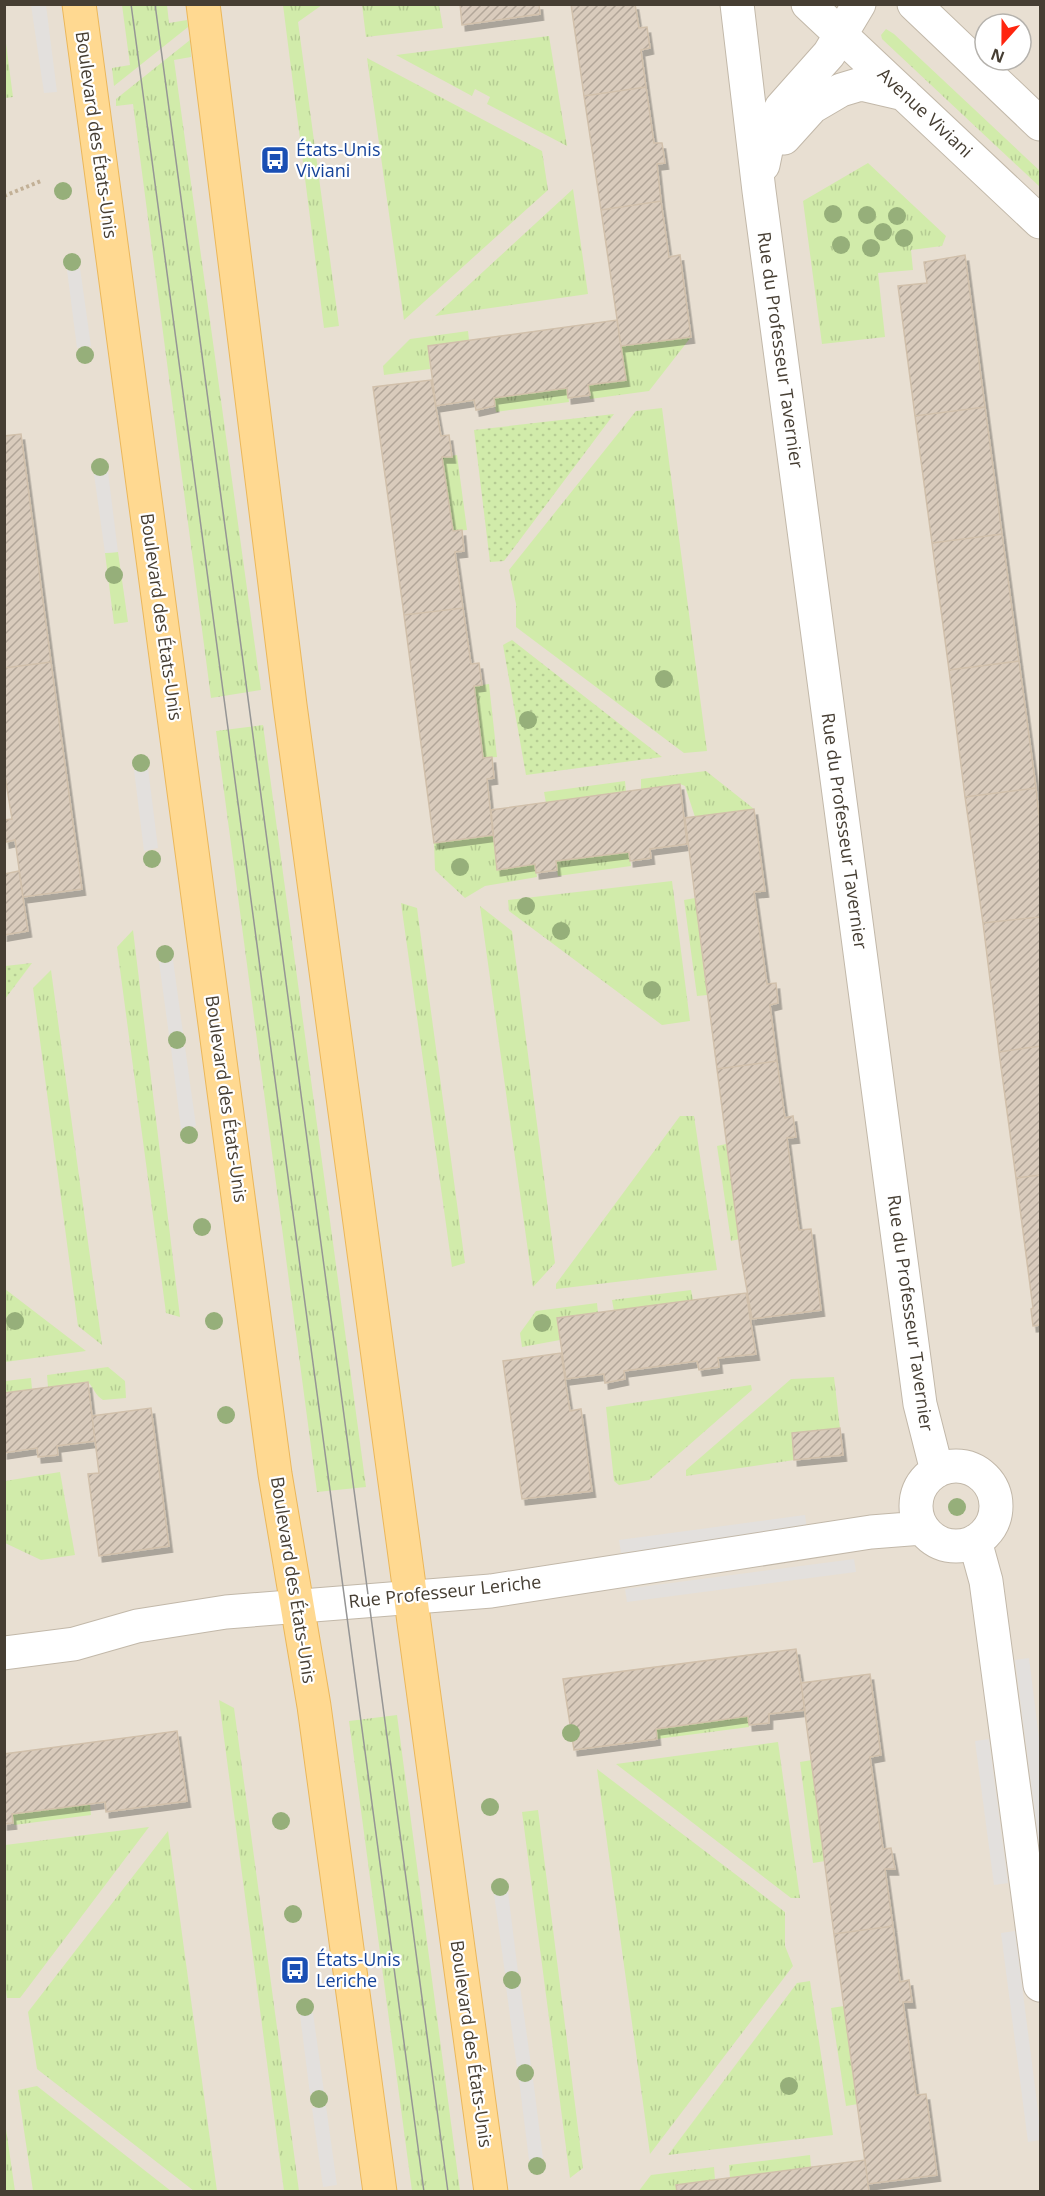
<svg xmlns="http://www.w3.org/2000/svg" width="1045" height="2196" font-family="'Open Sans',sans-serif">
<defs>
<pattern id="grass-tufts" width="24" height="20" patternUnits="userSpaceOnUse" patternTransform="scale(1.5)"><rect width="24" height="20" fill="#d1ebaa"/><path d="M3 7l-1-3M5 7V3M7 7l1-3M15 17l-1-3M17 17v-4M19 17l1-3" fill="none" stroke="#b5cb93"/></pattern>
<pattern id="park-dots" width="8" height="8" patternUnits="userSpaceOnUse" patternTransform="scale(1.5)"><rect width="8" height="8" fill="#d1ebaa"/><path d="M2 2h.1M6 6h.1" fill="none" stroke="#b5cb93" stroke-width="1.8" stroke-linecap="round"/></pattern>
<pattern id="building-hatch" width="6" height="6" patternUnits="userSpaceOnUse" patternTransform="scale(1.5)"><rect width="6" height="6" fill="#d9cbbc"/><path d="M-1 1l2-2M0 6l6-6M5 7l2-2" fill="none" stroke="#b2a699"/></pattern>
<filter id="shadow"><feDropShadow dx="3.5" dy="6" stdDeviation="0" flood-color="#0004"/></filter>
</defs>
<rect width="100%" height="100%" fill="#f3eee4"/>
<path fill="#e8dfd2" fill-rule="evenodd" d="M5 5H1040V2191H5ZM985 24H1021V60H985Z"/>
<path fill="url(#grass-tufts)" d="M122 5H167L169 23 187 20 188 27 114 86 112 68 130 65Z
M283 5H322L298 22 339 326 324 328Z
M362 5H439L443 28 366 37Z
M886 29 894 34 1040 171V187L882 39 881 35Z
M5 36 13 97 5 98H4Z
M549 36 567 146 487 104 490 97 475 89 472 96 396 55Z
M190 40 191 57 174 60 261 690 211 698 133 104 116 106V99Z
M367 58 542 151 548 190 404 320Z
M868 163 946 236 942 246 911 250 913 270 878 273 885 337 822 344 803 201Z
M573 189 588 294 435 316Z
M468 331 469 340 428 346 430 369 384 375 383 366 410 339Z
M691 337 649 391 590 399 588 385 626 380 621 346Z
M567 388 569 402 496 412 494 398Z
M662 408 707 751 684 753 516 627V604L509 570 636 411Z
M457 455 467 530 453 531 442 457Z
M118 552 128 622 114 624 105 553Z
M489 684 497 757 483 758 474 686Z
M263 725 366 1487 317 1492 216 731Z
M706 771 754 809 695 817 685 786 680 784 641 790V779Z
M625 781 626 792 546 803 544 792Z
M493 835 497 870 535 864 537 877 485 886 465 898 435 870 434 843Z
M629 852 631 866 558 876 556 861Z
M672 881 690 1021 662 1025 509 911 508 900Z
M695 898 707 995 697 996 684 900Z
M401 903 417 908 465 1263 452 1267Z
M480 906 512 931 555 1263 533 1287Z
M133 930 180 1317 166 1313 117 947Z
M51 970 102 1345 78 1326 33 988Z
M680 1116H694L717 1270 556 1289V1284Z
M726 1144 740 1239 731 1241 717 1146Z
M4 1289H5L86 1351 5 1362Z
M691 1290 693 1300 614 1311 612 1300Z
M597 1303 598 1313 557 1318 560 1340 522 1347 520 1333 536 1311Z
M108 1367 125 1381 126 1398 103 1400C95 1395 94 1388 88 1382L48 1387 47 1375Z
M834 1377 840 1428 792 1433 794 1460 686 1476V1470L791 1379Z
M31 1378 32 1389 5 1393V1381Z
M751 1385 752 1390 649 1480 619 1485 614 1481 606 1407Z
M60 1472 75 1555 41 1560 5 1543V1481Z
M219 1700 234 1708 299 2191H284Z
M397 1715 460 2191H412L349 1721Z
M748 1716 749 1727 657 1739 656 1729Z
M778 1742 800 1898H791L616 1764Z
M812 1760 825 1861 813 1863 800 1762Z
M597 1769 785 1912V1946L793 1966 650 2154Z
M90 1804 91 1815 14 1825 12 1814Z
M538 1810 583 2168 570 2178 522 1812Z
M149 1827 20 1998H7L4 1978 5 1845Z
M168 1831 217 2191H194L37 2069 28 2012Z
M810 1981 833 2135 668 2155 797 1983Z
M844 2006 858 2104 846 2106 831 2008Z
M37 2086 171 2191H33L18 2090Z
M5 2122 15 2191H5Z
M810 2155 811 2167 730 2178 729 2165Z
M714 2167 715 2180 676 2185 677 2191 638 2192 651 2175Z"/>
<path fill="url(#park-dots)" d="M614 414 504 561 490 562 474 430Z
M512 640 662 757 526 775 503 645Z
M32 963 5 999V966Z"/>
<path fill="#e3e0dd" d="M31 5H46L57 92 44 93Z
M80 268 91 346 77 348 67 270Z
M108 472 118 552 105 553 94 474Z
M148 768 158 848 144 851 134 770Z
M173 960 183 1033 169 1035 159 962Z
M185 1047 196 1126 181 1129 171 1048Z
M805 1515 807 1529 621 1553 619 1540Z
M854 1559 856 1572 627 1602 625 1589Z
M1029 1658 1040 1746V1854L1015 1660Z
M989 1739 1008 1883 994 1885 975 1741Z
M508 1892 518 1972 505 1973 494 1894Z
M1015 1931 1040 2126V2140L1028 2142 1001 1933Z
M520 1986 531 2065 517 2067 506 1987Z
M313 2013 324 2092 310 2094 300 2015Z
M533 2079 543 2158 529 2160 519 2080Z
M326 2106 337 2185 323 2187 312 2108Z"/>
<path fill="url(#building-hatch)" stroke="#d1c0ab" stroke-width="1.5" filter="url(#shadow)" d="M460 4H539L540 14 462 25Z
M571 4H635L639 28 647 27 650 48 641 50 646 87 584 96Z
M646 87 654 143H662L665 163 657 164 661 201 601 210 584 96Z
M661 201 669 257 680 255 691 337 621 346 601 210Z
M965 255 985 407 915 416 898 286 927 283 924 262Z
M617 320 626 380 588 385 590 395 568 398 567 388 494 398 495 406 476 410 474 400 436 406 428 346Z
M431 380 441 436 449 435 452 457H442L453 531 462 530 464 551 455 552 463 608 404 615 373 387Z
M985 407 1002 534 932 543 915 416Z
M21 434 51 662 4 668V436Z
M1002 534 1019 661 949 670 932 543Z
M463 608 471 664 479 663 482 685 474 686 483 758 492 757 494 778 487 779 493 835 434 843 404 615Z
M1019 661 1036 788 965 797 949 670Z
M51 662 82 889 23 897 15 840 6 842 4 830V820L12 819 4 770V668Z
M680 784 687 844 650 849 651 858 630 861 629 852 556 861 557 870 536 873 535 864 497 870 491 810Z
M1036 788 1040 826V917L983 923 965 797Z
M754 809 765 891 754 892 767 984 776 983 778 1003 770 1005 777 1061 717 1069 685 818Z
M19 871 28 931 4 935V874Z
M1040 917V1046L999 1052 983 923Z
M1040 1046V1175L1016 1178 999 1052Z
M777 1061 785 1118 793 1116 796 1137 787 1138 799 1230 811 1229 821 1310 752 1319 741 1256 717 1069Z
M1040 1175V1325L1033 1326 1031 1309 1033 1308 1016 1178Z
M746 1293 756 1354 718 1358 719 1367 699 1370 697 1361 624 1371 625 1379 605 1383 604 1374 566 1379 557 1318Z
M561 1353 570 1411 581 1409 592 1491 522 1499 503 1361Z
M88 1382 95 1441 57 1446 58 1455 38 1457 37 1448 4 1453V1393Z
M151 1408 169 1546 99 1556 88 1474 99 1473 92 1416Z
M840 1428 843 1455 794 1460 792 1433Z
M796 1649 805 1710 769 1714V1723L749 1725 748 1716 656 1729 657 1739 574 1750 563 1679Z
M870 1674 881 1755 870 1757 883 1849 891 1848 895 1869H885L893 1926 834 1934 801 1683Z
M177 1731 187 1801 106 1812 105 1802 12 1814 13 1823 4 1824V1754Z
M893 1926 900 1982 909 1980 912 2002H903L916 2095 926 2094 937 2175 868 2184 834 1934Z
M865 2160 869 2192H677L676 2185Z"/>
<g fill="none" stroke-linecap="round" stroke-linejoin="round">
<g stroke="#c2b8a9" stroke-width="35">
<path id="minor" d="M737 4 759 191 920 1404 937 1471
M808 4 1040 222
M914 4 1040 124
M784 138 812 107 841 90 861 84 904 94
M763 165 770 131 781 108 829 54 859 4
M916 1506a40 40 0 1 1 80 0a40 40 0 1 1-80 0Z
M975 1541 986 1581 1040 1985
M4 1653 74 1644 137 1626 226 1612 491 1591 871 1532 922 1528"/>
</g>
<g stroke="#ebb75a" stroke-width="35">
<path id="major" d="M79 4 275 1474 314 1706 380 2192
M203 4 290 705 491 2192"/>
</g>
<path stroke="#c2b096" stroke-width="4" stroke-dasharray="3 3" stroke-linecap="butt" d="M4 196 41 181"/>
<use href="#minor" stroke="#fff" stroke-width="33"/>
<use href="#major" stroke="#ffd991" stroke-width="33"/>
<path stroke="#959595" stroke-width="1.5" d="M131 4 424 2192
M155 4 448 2192"/>
</g>
<g fill="#96af7a">
<circle cx="63" cy="191" r="9"/>
<circle cx="833" cy="214" r="9"/>
<circle cx="867" cy="215" r="9"/>
<circle cx="897" cy="216" r="9"/>
<circle cx="883" cy="232" r="9"/>
<circle cx="904" cy="238" r="9"/>
<circle cx="841" cy="245" r="9"/>
<circle cx="871" cy="248" r="9"/>
<circle cx="72" cy="262" r="9"/>
<circle cx="85" cy="355" r="9"/>
<circle cx="100" cy="467" r="9"/>
<circle cx="114" cy="575" r="9"/>
<circle cx="664" cy="679" r="9"/>
<circle cx="528" cy="720" r="9"/>
<circle cx="141" cy="763" r="9"/>
<circle cx="152" cy="859" r="9"/>
<circle cx="460" cy="867" r="9"/>
<circle cx="526" cy="906" r="9"/>
<circle cx="561" cy="931" r="9"/>
<circle cx="165" cy="954" r="9"/>
<circle cx="652" cy="990" r="9"/>
<circle cx="177" cy="1040" r="9"/>
<circle cx="189" cy="1135" r="9"/>
<circle cx="202" cy="1227" r="9"/>
<circle cx="15" cy="1321" r="9"/>
<circle cx="214" cy="1321" r="9"/>
<circle cx="542" cy="1323" r="9"/>
<circle cx="226" cy="1415" r="9"/>
<circle cx="957" cy="1507" r="9"/>
<circle cx="571" cy="1733" r="9"/>
<circle cx="490" cy="1807" r="9"/>
<circle cx="281" cy="1821" r="9"/>
<circle cx="500" cy="1887" r="9"/>
<circle cx="293" cy="1914" r="9"/>
<circle cx="512" cy="1980" r="9"/>
<circle cx="305" cy="2007" r="9"/>
<circle cx="525" cy="2073" r="9"/>
<circle cx="789" cy="2086" r="9"/>
<circle cx="319" cy="2099" r="9"/>
<circle cx="537" cy="2166" r="9"/>
</g>
<defs>
<g id="bus-square" transform="scale(1.5)"><rect x="-9" y="-9" width="18" height="18" rx="4" fill="#1a4fb4" stroke="#fff"/><path d="M-5-6H5V4H4V6H2V4H-2V6H-4V4H-5ZM-3.5-4V0h7V-4ZM-3.5 1.2v1.5H-2V1.2ZM2 1.2v1.5H3.5V1.2Z" fill="#fff"/></g>
</defs>
<g fill-rule="evenodd">
<use href="#bus-square" x="275" y="160"/>
<use href="#bus-square" x="295" y="1970"/>
</g>
<g text-anchor="middle" stroke-width="4.5" stroke-linejoin="round" paint-order="stroke">
<g font-size="18" fill="#463e33" stroke="#fff">
<text transform="translate(925 113) rotate(43)" y="6">Avenue Viviani</text>
<text transform="translate(96 135) rotate(82)" y="6">Boulevard des États-Unis</text>
<text transform="translate(780 350) rotate(82)" y="6">Rue du Professeur Tavernier</text>
<text transform="translate(161 617) rotate(82)" y="6">Boulevard des États-Unis</text>
<text transform="translate(844 831) rotate(82)" y="6">Rue du Professeur Tavernier</text>
<text transform="translate(226 1099) rotate(82)" y="6">Boulevard des États-Unis</text>
<text transform="translate(910 1313) rotate(82)" y="6">Rue du Professeur Tavernier</text>
<text transform="translate(293 1580) rotate(81)" y="6">Boulevard des États-Unis</text>
<text transform="translate(445 1592) rotate(-6)" y="6">Rue Professeur Leriche</text>
<text transform="translate(471 2044) rotate(82)" y="6">Boulevard des États-Unis</text>
</g>
<g font-size="18" fill="#164399" stroke="#fff" text-anchor="start">
<text x="296" y="156">États-Unis<tspan x="296" dy="21">Viviani</tspan></text>
<text x="316" y="1966">États-Unis<tspan x="316" dy="21">Leriche</tspan></text>
</g>
</g>
<rect width="1045" height="2196" fill="none" stroke="#463e33" stroke-width="12"/>
<g transform="translate(1003 42) rotate(201)"><circle r="28" fill="#ffffff" stroke="#b5b2ad" stroke-width="1.5"/>
<path d="M0-4.5L10 22L0 15L-10 22Z" fill="#ff250f"/>
<text y="-9" font-size="16" font-weight="bold" text-anchor="middle" fill="#463e33">N</text>
</g>
</svg>
